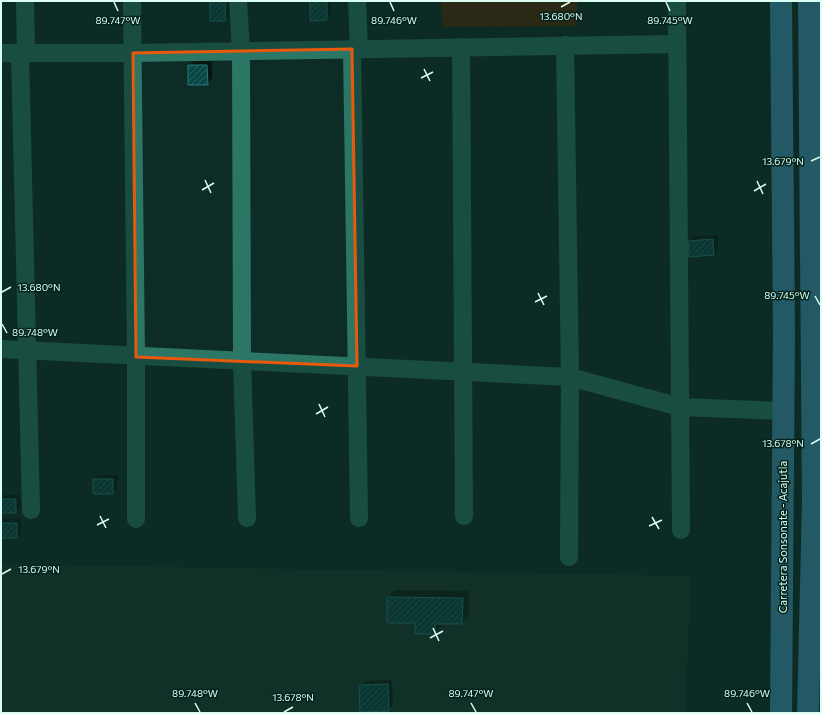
<svg xmlns="http://www.w3.org/2000/svg" width="822" height="714" font-family="Commissioner,sans-serif">
<defs>
<pattern id="building-hatch" width="6" height="6" patternUnits="userSpaceOnUse"><rect width="6" height="6" fill="#094646"/><path d="M-1 1l2-2M0 6l6-6M5 7l2-2" fill="none" stroke="#2c6261"/></pattern>
</defs>
<rect width="100%" height="100%" fill="#0d2c25"/>
<path fill="#14372e" d="M1 564 691 576 685 713H1Z"/>
<path fill="#4d2606" d="M441 1H577L578 26 442 27Z"/>
<path fill="#0007" d="M211 1H230V16L225 20Z
M311 1H331V14L327 19Z
M194 61H212V79L207 84 189 65Z
M718 235V250L714 254 690 256 689 241 694 236Z
M98 475H118L117 489 113 493 94 480Z
M1 495H20V507L15 512H1Z
M21 518V533L17 537H1V519Z
M395 590 469 591V616L462 623H442L441 626 435 633 416 622 388 597Z
M392 680 393 705 388 710 360 685 365 681Z"/>
<path fill="url(#building-hatch)" stroke="#267b7a" d="M210 1H226L225 21H210Z
M310 1H327V20L310 21Z
M188 65H207L208 85H188Z
M713 239 714 255 689 257 688 241Z
M93 479H113V494H93Z
M1 499H16V513H1Z
M1 523H17V538H1Z
M387 597 463 598 462 624H435V634H415V623H387Z
M388 684 389 711 360 712 359 685Z"/>
<g fill="none" stroke-linecap="round" stroke-linejoin="round">
<path stroke="#2c7665" stroke-width="18" d="M25 1 26 53
M132 1 136 357V519
M238 1 241 51 242 361 247 518
M357 1 359 49
M677 1 681 530
M565 45 570 377 569 557
M461 47 464 516
M352 49 359 518
M1 53H133L676 44
M20 53 31 510
M1 349 570 377 680 407 783 411"/>
<path stroke="#3e91b2" stroke-width="22" d="M781 1 784 334 781 713
M808 713 813 501 809 1"/>
</g>
<path d="M0 0H822V714H0ZM352 49 357 366 136 357 133 53Z" fill="#0d2c25" fill-opacity=".55" fill-rule="evenodd"/>
<path fill="none" stroke="#e8590c" stroke-width="3" stroke-linejoin="round" d="M352 49 357 366 136 357 133 53Z"/>
<path fill="none" stroke="#dafef3" stroke-width="1.5" d="M114 2 118 11M390 2 394 11M666 2 670 11M561 7 570 2M424 69 430 81M421 78 433 72M811 161 820 157M205 180 211 193M757 181 763 194M202 190 214 183M754 191 766 184M2 292 11 287M538 293 544 305M815 296 820 305M535 302 547 296M2 324 7 333M319 404 325 417M316 414 328 407M811 444 820 439M100 516 106 528M652 517 659 529M97 525 109 519M649 526 662 520M2 574 11 569M433 628 439 641M430 638 443 631M195 703 200 712M471 703 476 712M747 703 752 712M284 712 293 707"/>
<g text-anchor="middle" stroke-width="3" stroke-linejoin="round" paint-order="stroke">
<g font-size="11" fill="#dafef3" stroke="#03221b">
<text transform="translate(783 537) rotate(-90)" y="4">Carretera Sonsonate - Acajutla</text>
</g>
</g>
<g font-size="10" text-anchor="middle" fill="#dafef3" stroke="#03221b" stroke-width="3" stroke-linejoin="round" paint-order="stroke">
<text x="561" y="20">13.680°N</text>
<text x="118" y="24">89.747°W</text>
<text x="394" y="24">89.746°W</text>
<text x="670" y="24">89.745°W</text>
<text x="783" y="165">13.679°N</text>
<text x="39" y="291">13.680°N</text>
<text x="787" y="299">89.745°W</text>
<text x="35" y="336">89.748°W</text>
<text x="783" y="447">13.678°N</text>
<text x="39" y="573">13.679°N</text>
<text x="195" y="697">89.748°W</text>
<text x="471" y="697">89.747°W</text>
<text x="747" y="697">89.746°W</text>
<text x="293" y="701">13.678°N</text>
</g>
<rect width="822" height="714" fill="none" stroke="#dafef3" stroke-width="4"/>
</svg>
